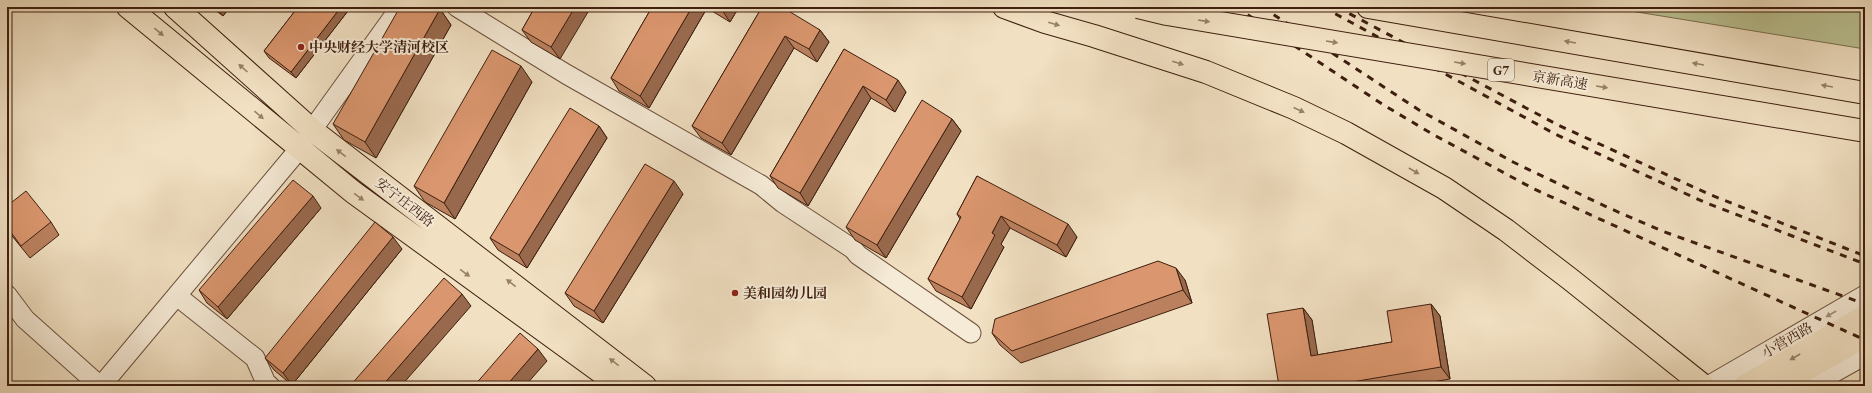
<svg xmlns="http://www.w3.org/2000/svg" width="1872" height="393" font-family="'EB Garamond','Noto Serif SC',serif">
<rect width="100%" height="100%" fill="#f1e0c2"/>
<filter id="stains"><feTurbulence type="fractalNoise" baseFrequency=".005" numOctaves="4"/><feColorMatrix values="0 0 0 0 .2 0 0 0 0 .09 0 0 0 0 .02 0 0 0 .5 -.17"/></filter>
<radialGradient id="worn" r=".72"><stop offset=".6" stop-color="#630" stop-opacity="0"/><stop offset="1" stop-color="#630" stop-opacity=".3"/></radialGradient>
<path fill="#bbc293" stroke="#7c7051" d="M1606 7H1865V49Z"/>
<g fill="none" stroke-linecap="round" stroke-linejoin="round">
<g stroke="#6b4f3c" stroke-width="21">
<path id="minor" d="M457 7 566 74 761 185 783 203 853 249 858 255 971 333
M312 130 396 13 403 7
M7 295 25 319 100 386
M177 296 255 358 266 383 270 386
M101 386 300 148
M1708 386 1865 295
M1810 386 1865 355"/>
</g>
<g stroke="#3e1f0f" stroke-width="24">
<path id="major" d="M128 7 353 192 620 386
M175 7 312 130 645 386
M1745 386 1865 316
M1777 386 1865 336"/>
</g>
<g stroke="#3e1f0f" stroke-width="24">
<path id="highway" d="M1004 7 1045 22 1094 36 1206 72 1294 108 1346 133 1444 188 1506 230 1570 279 1704 386
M1368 7 1865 93"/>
</g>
<use href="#minor" stroke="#f6ebd7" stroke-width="19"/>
<use href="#major" stroke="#f1e0c2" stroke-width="22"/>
<use href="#highway" stroke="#f1e0c2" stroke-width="22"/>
<path stroke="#3e1f0f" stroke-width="3" stroke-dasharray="7 7" stroke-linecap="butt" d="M1236 7 1382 104 1434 135 1534 189 1865 340
M1262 7 1419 110 1513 162 1609 208 1662 231 1865 304
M1323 7 1555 134 1704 202 1865 264
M1337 7 1558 125 1711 195 1865 256"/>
<g stroke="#3e1f0f" stroke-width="24" stroke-linecap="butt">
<path id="highway-bridge" d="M1138 7 1167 14 1865 131"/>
</g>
<use href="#highway-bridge" stroke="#f1e0c2" stroke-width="22"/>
</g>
<path fill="#bb815f" stroke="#3e1f0f" d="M211 7H230L223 16Z
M298 7H351L296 78 269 58 264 51Z
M535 7 560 59 531 42 522 30Z
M652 7H739L730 22 707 8 649 108 619 91 611 78Z
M762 7 820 30 829 42 817 62 794 48 731 155 701 138 692 126Z
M440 9 451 25 376 158 344 140 333 124Z
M844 49 906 92 895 112 871 98 808 206 778 188 770 176Z
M532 82 455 219 425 202 414 186Z
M952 119 961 131 886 258 855 240 846 227Z
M599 126 607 138 527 268 498 250 490 238Z
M977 176 1077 237 1066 257 1010 228 1001 244 1004 247 971 309 936 291 928 279 960 219 957 214Z
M683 194 603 323 574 306 565 293Z
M7 206 51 222 59 235 30 258 8 231 7 232Z
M321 208 227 319 207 303 199 290Z
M402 249 292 385 274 370 265 358Z
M1185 280 1192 303 1021 363 1000 345 992 333Z
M1431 304 1440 316 1450 379 1409 386H1279L1303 308 1312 320 1317 355 1392 342Z"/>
<path fill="#99694d" stroke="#3e1f0f" d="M220 7H230L223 16 218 10Z
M341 7H351L296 78 291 72Z
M575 7H591L560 59 551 47Z
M692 7H706L707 8 649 108 640 96Z
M723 7H739L730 22 722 10Z
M440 9 451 25 376 158 365 142Z
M820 30 829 42 817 62 809 49Z
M785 36 794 48 731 155 722 143Z
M521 66 532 82 455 219 444 203Z
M898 80 906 92 895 112 886 100Z
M863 86 871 98 808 206 800 193Z
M952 119 961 131 886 258 877 245Z
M599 126 607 138 527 268 519 255Z
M674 181 683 194 603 323 594 311Z
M313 196 321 208 227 319 218 307Z
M1001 216 1010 228 1001 244 1004 247 971 309 962 297 992 233Z
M1068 224 1077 237 1066 257 1057 245Z
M393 237 402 249 292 385 283 373Z
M1176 268 1185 280 1192 303 1183 290Z
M462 294 471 306 401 386H382Z
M1431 304 1440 316 1450 379 1441 367Z
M1303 308 1312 320 1320 368 1311 356Z
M538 349 547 361 525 386H506Z"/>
<path fill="#da966e" stroke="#3e1f0f" d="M215 7H220L218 10Z
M298 7H341L291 72 264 51Z
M400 7H436L440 9 365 142 333 124Z
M535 7H575L551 47 522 30Z
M652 7H692L640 96 611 78Z
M717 7H723L722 10Z
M762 7H782L820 30 809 49 785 36 722 143 692 126Z
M844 49 898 80 886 100 863 86 800 193 770 176Z
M492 50 521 66 444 203 414 186Z
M922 100 952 119 877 245 846 227Z
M570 108 599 126 519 255 490 238Z
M645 164 674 181 594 311 565 293Z
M977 176 1068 224 1057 245 1001 216 992 233 995 235 962 297 928 279 961 217 957 214Z
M293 180 313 196 218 307 199 290Z
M26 191 51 222 21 246 7 227V206Z
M375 222 393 237 283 373 265 358Z
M1158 261 1176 268 1183 290 1012 351 992 333 995 319Z
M444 278 462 294 382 386H350Z
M1431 304 1441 367 1328 386H1279L1267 314 1303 308 1311 356 1392 342 1387 311Z
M520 333 538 349 506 386H474Z"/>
<defs><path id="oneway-solid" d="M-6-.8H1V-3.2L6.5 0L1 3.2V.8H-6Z"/></defs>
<g fill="#988068">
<use href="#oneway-solid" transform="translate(1204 21) rotate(9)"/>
<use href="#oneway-solid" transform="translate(1054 24) rotate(16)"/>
<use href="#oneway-solid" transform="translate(159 32) rotate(40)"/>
<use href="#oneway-solid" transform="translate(1332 42) rotate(9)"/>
<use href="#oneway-solid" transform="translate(1570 42) rotate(-170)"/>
<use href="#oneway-solid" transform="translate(1178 63) rotate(17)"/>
<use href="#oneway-solid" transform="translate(1460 63) rotate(9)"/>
<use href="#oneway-solid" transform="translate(1698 64) rotate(-170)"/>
<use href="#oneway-solid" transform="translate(243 68) rotate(-138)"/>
<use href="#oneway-solid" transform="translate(1827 86) rotate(-170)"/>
<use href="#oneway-solid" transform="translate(1602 87) rotate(9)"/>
<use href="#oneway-solid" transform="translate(1299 110) rotate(25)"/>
<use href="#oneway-solid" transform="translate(259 115) rotate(40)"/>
<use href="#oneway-solid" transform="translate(341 153) rotate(-142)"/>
<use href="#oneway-solid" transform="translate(1414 171) rotate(30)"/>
<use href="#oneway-solid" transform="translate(359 197) rotate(36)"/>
<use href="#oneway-solid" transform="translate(465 273) rotate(36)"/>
<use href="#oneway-solid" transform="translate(511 283) rotate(-142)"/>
<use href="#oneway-solid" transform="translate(1795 357) rotate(150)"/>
<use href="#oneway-solid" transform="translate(614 362) rotate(-142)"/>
</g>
<use fill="#a38f7d" href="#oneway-solid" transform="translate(1831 314) rotate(150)"/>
<g fill="#8f2418" stroke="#f6ebd7" stroke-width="1.5">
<circle cx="301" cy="47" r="4"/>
<circle cx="735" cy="293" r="4"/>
</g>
<g text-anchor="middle" stroke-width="4" stroke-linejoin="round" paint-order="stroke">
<rect fill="#f6ebd7" stroke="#755c4b" stroke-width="1" x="1488" y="59" width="26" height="22" rx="3"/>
<g font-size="13" font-weight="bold" fill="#3e1f0f">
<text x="1501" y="75">G7</text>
</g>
<g font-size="14" font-weight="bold" fill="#3e1f0f" stroke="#f6ebd7" text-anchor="start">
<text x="309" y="52">中央财经大学清河校区</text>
<text x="743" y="298">美和园幼儿园</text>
</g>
<g font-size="14" fill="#3e1f0f" stroke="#f6ebd7">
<text transform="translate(1560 80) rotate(9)" y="5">京新高速</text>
<text transform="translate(405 202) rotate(38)" y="5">安宁庄西路</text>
<text transform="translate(1787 340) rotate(-30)" y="5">小营西路</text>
</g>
</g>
<rect width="1872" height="393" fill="none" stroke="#f1e0c2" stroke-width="24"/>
<rect x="8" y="8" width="1856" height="377" fill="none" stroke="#3e1f0f" stroke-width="2"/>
<rect x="12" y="12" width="1848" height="369" fill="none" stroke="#3e1f0f"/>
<rect width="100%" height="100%" filter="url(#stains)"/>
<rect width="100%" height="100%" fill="url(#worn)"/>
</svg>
